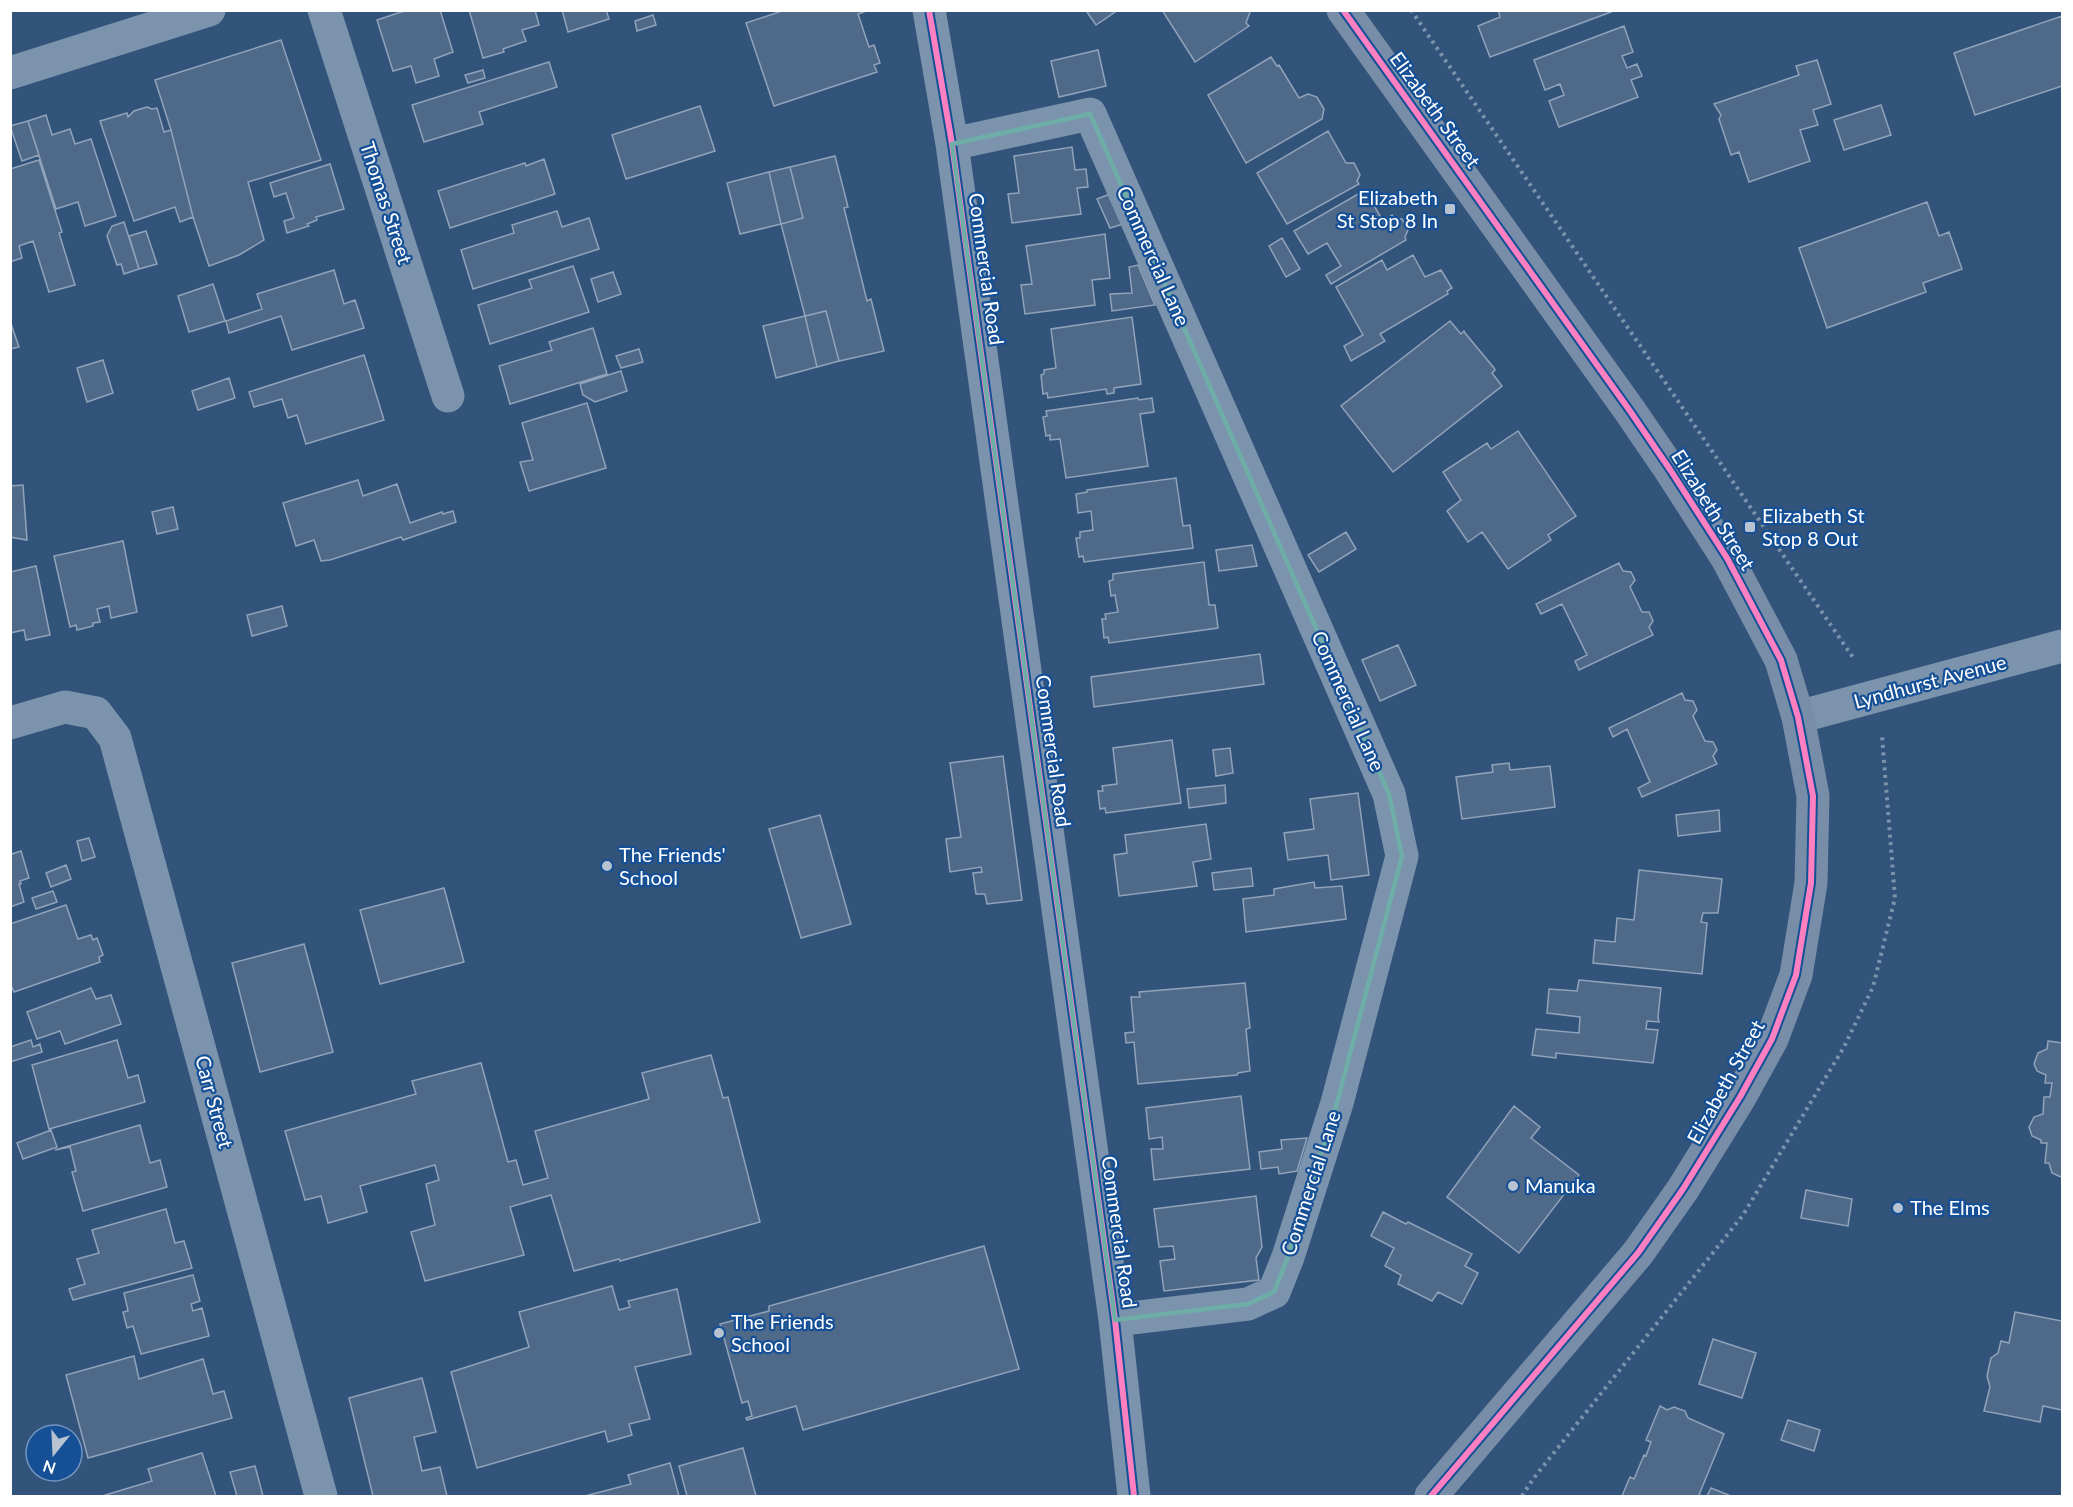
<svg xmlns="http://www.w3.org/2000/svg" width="2073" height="1507" font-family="Lato,sans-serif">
<rect width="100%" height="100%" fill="#32537a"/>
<path fill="#4f6a89" stroke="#91a3ba" stroke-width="1.5" d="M407 10H440L453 52 434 59 439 76 416 83 411 66 393 71 377 20Z
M469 10H535L539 25 522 30 526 41 503 49 504 52 483 58Z
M562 10H606L609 19 568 32Z
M785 10H864V12L858 14 869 47 874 45 880 63 874 65 877 72 774 106 746 23Z
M1089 10H1118L1096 25 1087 12Z
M1162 10H1248L1250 12 1246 23 1249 26 1195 62Z
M1498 10H1610L1611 12 1490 57 1478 26 1500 17Z
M653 15 656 25 637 31 635 21Z
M2062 16V86L1975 115 1954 53Z
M1624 26 1633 52 1622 56 1627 68 1637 64 1642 76 1631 80 1638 97 1559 127 1549 101 1564 95 1560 84 1545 90 1534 60Z
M281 40 321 160 248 182 264 240 239 255 209 266 193 217 171 130 155 80Z
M1098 50 1106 86 1059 97 1051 61Z
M1271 57 1277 66 1279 65 1299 98 1308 94 1317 97 1324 109 1322 119 1246 163 1208 95Z
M1817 60 1831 104 1813 110 1818 125 1800 130 1810 161 1749 182 1739 152 1731 155 1719 119 1721 115 1714 104 1799 75 1796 66Z
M549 62 557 87 479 112 483 124 424 142 412 105Z
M483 70 485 78 468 83 465 75Z
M1881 105 1891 135 1844 150 1834 120Z
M700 106 715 151 626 179 612 135Z
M147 107 152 109 157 108 164 132 171 130 193 217 180 222 175 207 134 221 100 121 127 113 128 117 134 111Z
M46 115 52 135 70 129 75 144 91 139 116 216 85 226 78 202 56 209 28 121Z
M28 121 39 155 22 161 10 126Z
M1328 131 1346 163H1354L1360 175 1357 181 1359 184 1287 224 1257 173Z
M1072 147 1075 170 1086 169 1088 187 1077 188 1081 214 1012 223 1008 194 1019 193 1014 156Z
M835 156 848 207 844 208 867 301 871 299 884 351 839 361 826 311 805 316 781 224 803 218 790 167Z
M544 159 555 194 450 228 438 191 525 163 526 166Z
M39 160 62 232 59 233 75 285 49 292 33 241 19 246 22 258 10 262V169Z
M330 164 344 209 316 217 317 220 307 224 309 226 287 233 284 221 294 218 286 193 274 197 270 183Z
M790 167 803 218 781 224 769 172Z
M769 172 781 224 740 234 727 183Z
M1365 190 1383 221 1392 215 1394 218 1402 219 1408 230 1405 237 1406 240 1331 284 1326 275 1341 266 1327 243 1308 254 1294 231Z
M1110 194 1123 224 1110 228 1097 199Z
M1927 202 1939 236 1949 232 1962 269 1923 283 1926 292 1827 328 1799 248Z
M557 211 562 227 589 218 599 249 473 289 461 250 514 233 512 225Z
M124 222 139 269 124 274 121 264 117 265 107 236 112 226Z
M146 231 157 264 139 269 129 236Z
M1105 234 1110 278 1092 280 1095 305 1025 314 1021 285 1032 284 1026 246Z
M1282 238 1300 269 1286 277 1269 246Z
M1413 255 1425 277 1441 270 1452 288 1447 291 1448 294 1380 334 1385 341 1351 361 1344 346 1363 335 1336 287 1382 260 1387 270Z
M1138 265 1155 305 1112 311 1110 294 1132 293 1129 267Z
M573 266 589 312 490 344 478 305 532 288 529 280Z
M334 270 344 304 355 300 364 328 292 350 281 316 229 333 226 321 262 309 257 294Z
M613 272 621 294 598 302 591 279Z
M213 284 225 321 189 332 178 296Z
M826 311 839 361 817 367 805 316Z
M805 316 817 367 776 378 763 326Z
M1132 317 1141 384 1114 388V393L1107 394 1106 389 1048 398 1047 393 1043 394 1041 375 1044 374V370L1056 368 1051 329Z
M10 321 19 347 10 349Z
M1450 321 1461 334 1464 331 1465 333 1494 368 1495 370 1492 373 1502 386 1393 472 1341 406Z
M593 328 607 374 510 404 499 366 552 350 549 342Z
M639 349 643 362 621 368 616 356Z
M364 355 384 420 306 444 297 415 288 418 282 399 254 407 249 392Z
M103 360 113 393 87 402 77 368Z
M621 371 627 391 595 402 583 395 580 384Z
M229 378 235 398 198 410 192 391Z
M1138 398 1139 400 1152 398 1154 412 1140 414 1148 466 1066 478 1060 439 1050 440V435L1046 436 1043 417 1047 416 1046 411Z
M587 403 606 468 529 491 520 462 533 460 522 423Z
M1518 431 1576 516 1548 535 1551 540 1508 569 1482 532 1468 542 1447 511 1461 500 1443 472 1487 443 1491 449Z
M1176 478 1183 526 1190 525 1193 548 1084 562 1083 556 1079 557 1076 538H1080V532L1093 530 1091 511 1078 513 1076 494 1087 492V490Z
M358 480 363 496 397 484 410 523 442 512 443 514 453 511 456 522 403 540 401 537 330 560 321 561 314 540 296 546 283 503Z
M23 485 27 540 10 537V486Z
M173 507 178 529 157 534 152 512Z
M1346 532 1356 549 1319 572 1308 555Z
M123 541 137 612 111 618 109 606 97 609 100 622 93 623V626L77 630 76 625 70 627 54 556Z
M1252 545 1257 566 1219 571 1216 550Z
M1204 562 1209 605H1215L1218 628 1109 643 1108 637 1104 638 1102 619H1106L1105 614 1118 612 1115 595 1111 596 1109 581 1113 580V574Z
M1619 563 1623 571 1631 572 1635 580 1630 587 1642 612H1649L1653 621 1649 627 1653 635 1579 670 1575 661 1587 655 1562 604 1541 614 1536 604Z
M36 566 50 635 26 640 24 630 10 633V572Z
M282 606 287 626 252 636 247 615Z
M1398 645 1416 685 1380 701 1362 660Z
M1260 654 1264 684 1094 707 1091 677Z
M1682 693 1685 700 1693 701 1697 710 1693 716 1705 741 1713 742 1717 750 1713 756 1717 764 1642 797 1638 788 1650 782 1627 729 1613 737 1609 728Z
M1172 740 1181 803 1106 813 1105 808 1100 809 1098 791H1103L1102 786 1117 784 1113 748Z
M1230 748 1233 773 1216 776 1213 750Z
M1003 756 1022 900 987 904 985 894H976L973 873 982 872 981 867 950 872 946 839 961 837 950 763Z
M1509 763 1510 770 1550 766 1555 807 1462 819 1456 777 1493 772 1492 765Z
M1225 785 1226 803 1189 808 1187 789Z
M1358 793 1369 875 1331 880 1328 855 1288 860 1284 833 1314 829 1310 799Z
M1719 810 1720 831 1678 836 1676 815Z
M820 815 851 924 801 938 769 829Z
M1206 824 1211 859 1193 862 1197 886 1119 896 1114 855 1127 853 1125 835Z
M89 838 95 857 82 861 77 841Z
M10 849 12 854 21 851 29 878 20 881 21 884H19L24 902 10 907Z
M66 865 71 879 51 887 46 873Z
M1251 868 1253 886 1214 890 1212 873Z
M1639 870 1722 879 1718 913H1703L1701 922 1707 923 1702 974 1593 963 1595 940 1615 942 1617 918 1634 920Z
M1314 882 1315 888 1342 886 1346 919 1246 932 1243 899 1274 895V889Z
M444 888 464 962 380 984 360 910Z
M53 891 57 902 36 909 32 898Z
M66 905 78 939 91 935 93 940 97 938 103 955 99 957 100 962 14 992 10 983V924Z
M304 944 333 1052 260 1072 232 963Z
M1579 980 1661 988 1658 1017 1659 1022 1647 1021 1646 1029 1658 1030 1653 1063 1556 1053V1058L1532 1055 1536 1029 1579 1033 1580 1017 1547 1013 1549 989 1577 991Z
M1245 983 1250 1028 1246 1029 1250 1071 1238 1073 1237 1075 1138 1084 1134 1042 1126 1043 1125 1033 1134 1032 1131 997H1140L1139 992Z
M91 988 96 999 111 995 121 1024 65 1044 60 1031 37 1039 27 1012Z
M31 1040 33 1047 40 1044 42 1052 10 1062V1047Z
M117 1040 128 1078 138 1075 145 1102 49 1129 32 1065Z
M2048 1041 2062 1043V1177H2061L2052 1173 2049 1163H2045L2047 1143H2041V1140L2032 1136 2029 1127 2034 1117 2043 1114 2044 1097H2050L2052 1083H2045L2046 1075 2037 1071 2034 1064 2038 1053 2047 1049Z
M711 1055 723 1098 728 1097 760 1222 620 1261 619 1259 574 1271 551 1195 510 1207 524 1255 425 1281 411 1232 435 1225 426 1184 439 1180 435 1165 360 1186 367 1212 328 1223 321 1196 305 1200 285 1131 416 1094 412 1081 481 1063 508 1162 516 1160 523 1185 548 1178 535 1131 649 1099 642 1073Z
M1241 1096 1250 1169 1154 1180 1151 1149H1163L1162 1137 1149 1139 1146 1108Z
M1514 1106 1540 1127 1531 1138 1579 1175 1519 1253 1447 1197Z
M140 1125 150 1163 160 1160 167 1187 83 1211 72 1172 76 1171 70 1147 55 1150Z
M51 1130 57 1147 23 1159 17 1143Z
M1307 1138 1297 1171 1279 1174 1278 1167 1261 1169 1259 1152 1282 1149 1281 1140Z
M1806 1190 1852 1199 1848 1226 1801 1218Z
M1256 1196 1262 1247 1256 1258 1259 1280 1164 1291 1160 1261 1175 1259 1173 1246 1159 1247 1154 1209Z
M166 1209 175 1243 184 1241 192 1268 73 1300 69 1289 85 1284 77 1259 99 1253 92 1230Z
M1383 1212 1406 1224 1408 1222 1472 1254 1465 1266 1478 1273 1462 1304 1438 1292 1432 1301 1398 1284 1401 1275 1385 1266 1394 1248 1371 1236Z
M984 1246 1019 1369 803 1430 796 1406 747 1420 746 1418 752 1416 748 1401 742 1403 720 1324 769 1311V1306Z
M193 1275 200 1301 191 1304 193 1311 202 1308 209 1336 141 1354 133 1326 127 1328 123 1312 128 1311 124 1293Z
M612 1286 619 1310 630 1307 628 1301 677 1289 691 1354 635 1367 650 1419 629 1424 632 1435 608 1442 605 1431 477 1468 451 1372 529 1347 519 1312Z
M2015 1312 2062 1321V1410L2043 1406 2040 1422 1984 1411 1990 1387 1987 1376 1991 1358 1998 1353 2001 1341 2009 1343Z
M1713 1339 1756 1353 1742 1398 1699 1384Z
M134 1356 139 1379 203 1359 213 1394 224 1391 232 1418 88 1458 66 1375Z
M422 1378 436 1432 414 1437 422 1471 440 1467 447 1496H373L349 1398Z
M1660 1406 1667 1410 1674 1407 1685 1411 1688 1418 1724 1434 1699 1495 1703 1496H1622L1630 1477 1634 1479 1644 1455 1646 1456 1651 1442 1646 1440Z
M1788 1420 1820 1430 1814 1451 1781 1440Z
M743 1448 756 1496H687L679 1466Z
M202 1453 216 1496H102L152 1481 148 1469Z
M670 1463 679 1496H585L631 1484 628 1475Z
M255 1466 263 1496H237L230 1472Z
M1711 1488 1731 1496H1707Z"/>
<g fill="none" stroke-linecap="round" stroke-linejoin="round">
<path stroke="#7c93ad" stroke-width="4" stroke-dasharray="3 4.5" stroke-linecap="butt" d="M1411 10 1854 659
M1522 1496 1533 1479 1743 1215 1844 1047 1873 987 1895 898 1882 736"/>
<path stroke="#7c93ad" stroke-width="33" d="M324 10 448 396
M929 10 952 144 1115 1320 1134 1496
M10 73 209 10
M952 144 1090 114 1389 794 1402 856 1337 1103 1288 1257 1274 1292 1248 1304 1115 1320
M1798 717 2062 646
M10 723 65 707 96 713 115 738 321 1496"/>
<path stroke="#788ea8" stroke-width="33" d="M1343 10 1630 411 1671 471 1727 558 1781 660 1798 717 1813 796 1811 883 1796 975 1772 1039 1740 1097 1683 1189 1638 1253 1431 1496"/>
<g stroke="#155097" stroke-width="10">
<path id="cycleway" d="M929 10 952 144 1115 1320 1134 1496
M1343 10 1630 411 1671 471 1727 558 1781 660 1798 717 1813 796 1811 883 1796 975 1772 1039 1740 1097 1683 1189 1638 1253 1431 1496"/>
</g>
<use href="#cycleway" stroke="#ff80c0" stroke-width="6"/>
</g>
<path fill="none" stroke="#6fada8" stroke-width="4.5" stroke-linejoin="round" d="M1090 114 1389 794 1402 856 1337 1103 1288 1257 1274 1292 1248 1304 1115 1320 952 144Z"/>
<g fill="#b7c3d0" stroke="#155097" stroke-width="2">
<rect x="1444" y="203" width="12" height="12" rx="3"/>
<rect x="1744" y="521" width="12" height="12" rx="3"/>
<circle cx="607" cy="866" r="6"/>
<circle cx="1513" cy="1186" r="6"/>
<circle cx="1898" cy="1208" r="6"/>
<circle cx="719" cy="1333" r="6"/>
</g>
<g text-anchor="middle" stroke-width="4.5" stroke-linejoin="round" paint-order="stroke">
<g font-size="20" fill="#fff" stroke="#155097">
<text transform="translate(1435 110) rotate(54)" y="7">Elizabeth Street</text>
<text transform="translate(386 203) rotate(72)" y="7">Thomas Street</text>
<text transform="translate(1153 256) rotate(66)" y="7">Commercial Lane</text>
<text transform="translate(986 269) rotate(82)" y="7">Commercial Road</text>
<text transform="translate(1713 510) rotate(58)" y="7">Elizabeth Street</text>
<text transform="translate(1930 682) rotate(-15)" y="7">Lyndhurst Avenue</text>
<text transform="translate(1348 701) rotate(66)" y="7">Commercial Lane</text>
<text transform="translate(1053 751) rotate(82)" y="7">Commercial Road</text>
<text transform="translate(1726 1082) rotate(-61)" y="7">Elizabeth Street</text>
<text transform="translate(214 1102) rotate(75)" y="7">Carr Street</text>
<text transform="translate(1311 1183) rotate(-72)" y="7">Commercial Lane</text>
<text transform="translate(1119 1232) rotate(82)" y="7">Commercial Road</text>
</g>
<g font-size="20" fill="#fff" stroke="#155097" text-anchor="start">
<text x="1438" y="205" text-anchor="end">Elizabeth<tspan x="1438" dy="23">St Stop 8 In</tspan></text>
<text x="1762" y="523">Elizabeth St<tspan x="1762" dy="23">Stop 8 Out</tspan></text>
<text x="619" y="862">The Friends'<tspan x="619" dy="23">School</tspan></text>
<text x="1525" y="1193">Manuka</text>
<text x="1910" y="1215">The Elms</text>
<text x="731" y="1329">The Friends<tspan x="731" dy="23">School</tspan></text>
</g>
</g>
<rect width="2073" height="1507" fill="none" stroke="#ffffff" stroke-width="24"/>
<g transform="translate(54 1453) rotate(198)"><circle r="28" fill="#155097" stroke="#7396c1" stroke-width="1.5"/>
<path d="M0-4.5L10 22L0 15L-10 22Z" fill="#b7c3d0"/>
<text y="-9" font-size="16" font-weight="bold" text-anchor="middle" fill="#ffffff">N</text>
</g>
</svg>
